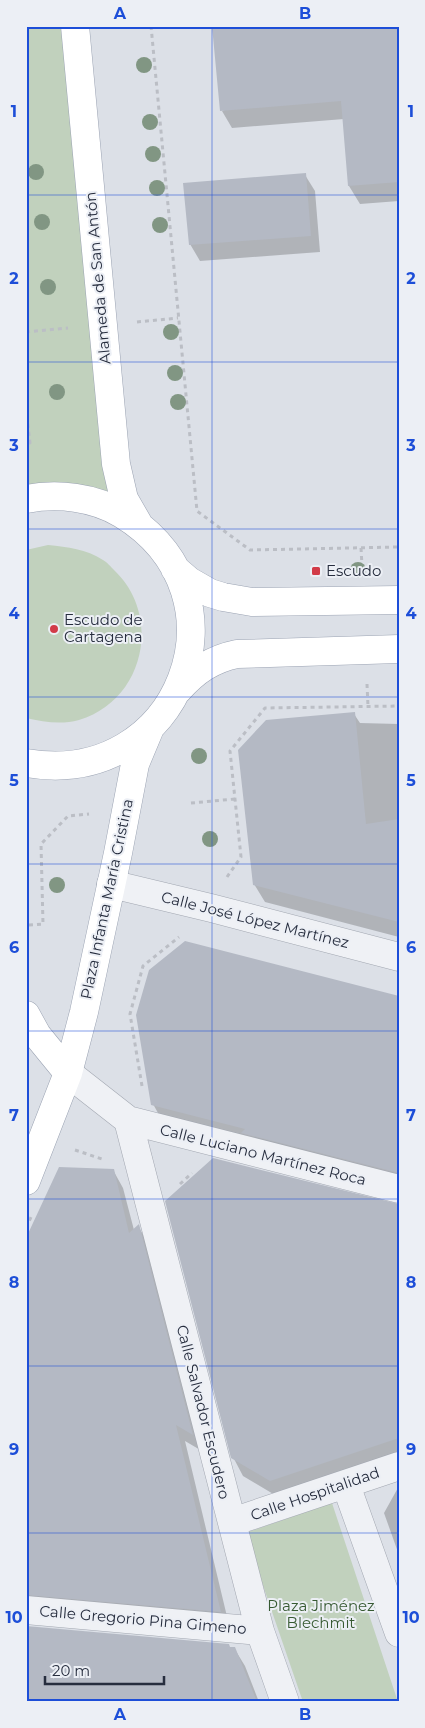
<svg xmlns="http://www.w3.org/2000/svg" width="425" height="1728" font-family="Montserrat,sans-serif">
<rect width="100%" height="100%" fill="#dce0e7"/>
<path fill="#c1d1bd" d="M26 26H75L124 499H26Z
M48 545C68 547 86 549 103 560 107 562 111 567 114 570 163 616 144 701 79 720 61 725 44 722 26 718V550Z
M332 1503 398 1702H303L245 1533Z"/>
<path fill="#0003" d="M399 26V201L360 204 349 186 344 119 232 128 222 111Z
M305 175 315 191 320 252 200 261 190 244Z
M354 714 360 723 399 724V937L265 902 254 884Z
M399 997V1187L163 1122 153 1104Z
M113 1170 123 1188 134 1230 138 1226 148 1243 202 1451 185 1441 230 1629 26 1616V1241Z
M399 1205V1459L280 1498 243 1476 233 1457Z
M399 1486V1555L384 1513Z
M230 1648H234L245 1666 259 1702H26Z"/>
<path fill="#b4b9c4" d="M212 26H399V182L348 186 341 101 220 111Z
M306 173 311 236 189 245 183 183Z
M355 712 366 824 399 819V922L253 885 238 750 266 720Z
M185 941 399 996V1173L241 1133 245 1129 151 1105 136 1015 149 970Z
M213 1158 399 1204V1438L270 1481 231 1458 165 1201Z
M59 1167 114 1169 129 1233 139 1224 193 1435 176 1425 221 1612 26 1595V1238Z
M26 1626 229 1644 230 1647H235L257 1702H26Z"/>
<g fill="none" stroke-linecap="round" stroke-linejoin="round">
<g stroke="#a2a7b1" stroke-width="29">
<path id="minor" d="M111 884 211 908 399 957
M68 1073 128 1120 399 1189
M128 1120 260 1631 285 1702
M346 1485 399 1633
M232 1522 399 1466
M26 1610 260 1631"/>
</g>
<g stroke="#9ba3b3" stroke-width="29">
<path id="primary" d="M75 26 116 464 124 499 139 525
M26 499C58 493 94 497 122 514 255 595 180 790 26 763
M175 569 189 581 210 593 223 597 252 602 399 600
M178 690C195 671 212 659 237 654L399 649
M26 1015 37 1035 68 1073
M26 1181 68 1073 84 1012 118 853 135 764 150 728"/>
</g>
<path stroke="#bbbec5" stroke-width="3" stroke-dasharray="4 4" stroke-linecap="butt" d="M151 26 197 511 250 550 399 547
M137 322 178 318
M26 332 68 328
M26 408 30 443H26
M361 548 362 566
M367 684 368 706
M191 803 235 799
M227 877 241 857 230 751 265 708 399 706
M29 925 43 924 41 844 68 816 89 814
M142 1086 130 1014 143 966 179 937
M75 1150 102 1159
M180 1184 192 1173
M26 1228 32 1215"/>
<use href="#minor" stroke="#eff1f5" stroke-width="28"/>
<use href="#primary" stroke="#fff" stroke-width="28"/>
</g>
<g fill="#819683">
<circle cx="144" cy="65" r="8"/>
<circle cx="150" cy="122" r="8"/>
<circle cx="153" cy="154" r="8"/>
<circle cx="36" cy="172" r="8"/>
<circle cx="157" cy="188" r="8"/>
<circle cx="42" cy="222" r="8"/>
<circle cx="160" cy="225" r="8"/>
<circle cx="48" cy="287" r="8"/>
<circle cx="171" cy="332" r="8"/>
<circle cx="175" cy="373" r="8"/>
<circle cx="57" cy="392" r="8"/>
<circle cx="178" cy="402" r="8"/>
<circle cx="358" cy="570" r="8"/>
<circle cx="199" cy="756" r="8"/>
<circle cx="210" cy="839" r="8"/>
<circle cx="57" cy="885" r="8"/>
</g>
<path fill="none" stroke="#1d4ed8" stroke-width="1" stroke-opacity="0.55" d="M212 26V1702M26 195H399M26 362H399M26 529H399M26 697H399M26 864H399M26 1031H399M26 1199H399M26 1366H399M26 1533H399"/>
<g fill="#d23b48" stroke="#eceff5" stroke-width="2">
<rect x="311" y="566" width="10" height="10" rx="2.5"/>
<circle cx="54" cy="629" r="5"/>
</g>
<g text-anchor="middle" stroke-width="4" stroke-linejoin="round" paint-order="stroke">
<g font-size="15" fill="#262d3e" stroke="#eceff5">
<text transform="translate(98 278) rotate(-95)" y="5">Alameda de San Antón</text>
<text transform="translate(107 899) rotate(-78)" y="5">Plaza Infanta María Cristina</text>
<text transform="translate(255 920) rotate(14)" y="5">Calle José López Martínez</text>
<text transform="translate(263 1155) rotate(14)" y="5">Calle Luciano Martínez Roca</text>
<text transform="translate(203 1412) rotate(76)" y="5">Calle Salvador Escudero</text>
<text transform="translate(315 1494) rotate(-19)" y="5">Calle Hospitalidad</text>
<text transform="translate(143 1620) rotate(5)" y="5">Calle Gregorio Pina Gimeno</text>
</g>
<g font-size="15" fill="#262d3e" stroke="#eceff5" text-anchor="start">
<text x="326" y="576">Escudo</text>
<text x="64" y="625">Escudo de<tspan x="64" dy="17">Cartagena</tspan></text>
</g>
<g font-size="15" fill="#375a32" stroke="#eceff5">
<text x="321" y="1611">Plaza Jiménez<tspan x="321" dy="17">Blechmit</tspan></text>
</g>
</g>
<rect width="425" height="1728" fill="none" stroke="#eceff5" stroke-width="55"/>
<path d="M45 1676v8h119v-8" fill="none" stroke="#262d3e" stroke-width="2.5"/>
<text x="52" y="1676" font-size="15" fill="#262d3e" stroke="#eceff5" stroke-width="4" paint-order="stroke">20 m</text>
<rect x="28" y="28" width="370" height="1672" fill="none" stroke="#1d4ed8" stroke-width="2"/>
<g font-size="16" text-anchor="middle" font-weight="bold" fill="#1d4ed8">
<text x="120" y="19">A</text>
<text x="305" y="19">B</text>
<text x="14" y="117">1</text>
<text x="411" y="117">1</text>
<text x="14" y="284">2</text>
<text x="411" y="284">2</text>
<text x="14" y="451">3</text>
<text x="411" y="451">3</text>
<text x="14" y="619">4</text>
<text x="411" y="619">4</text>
<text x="14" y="786">5</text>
<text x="411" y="786">5</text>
<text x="14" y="953">6</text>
<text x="411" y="953">6</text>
<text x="14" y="1121">7</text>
<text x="411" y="1121">7</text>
<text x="14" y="1288">8</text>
<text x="411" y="1288">8</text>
<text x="14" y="1455">9</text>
<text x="411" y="1455">9</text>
<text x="14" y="1623">10</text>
<text x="411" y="1623">10</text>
<text x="120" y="1720">A</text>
<text x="305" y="1720">B</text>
</g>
</svg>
